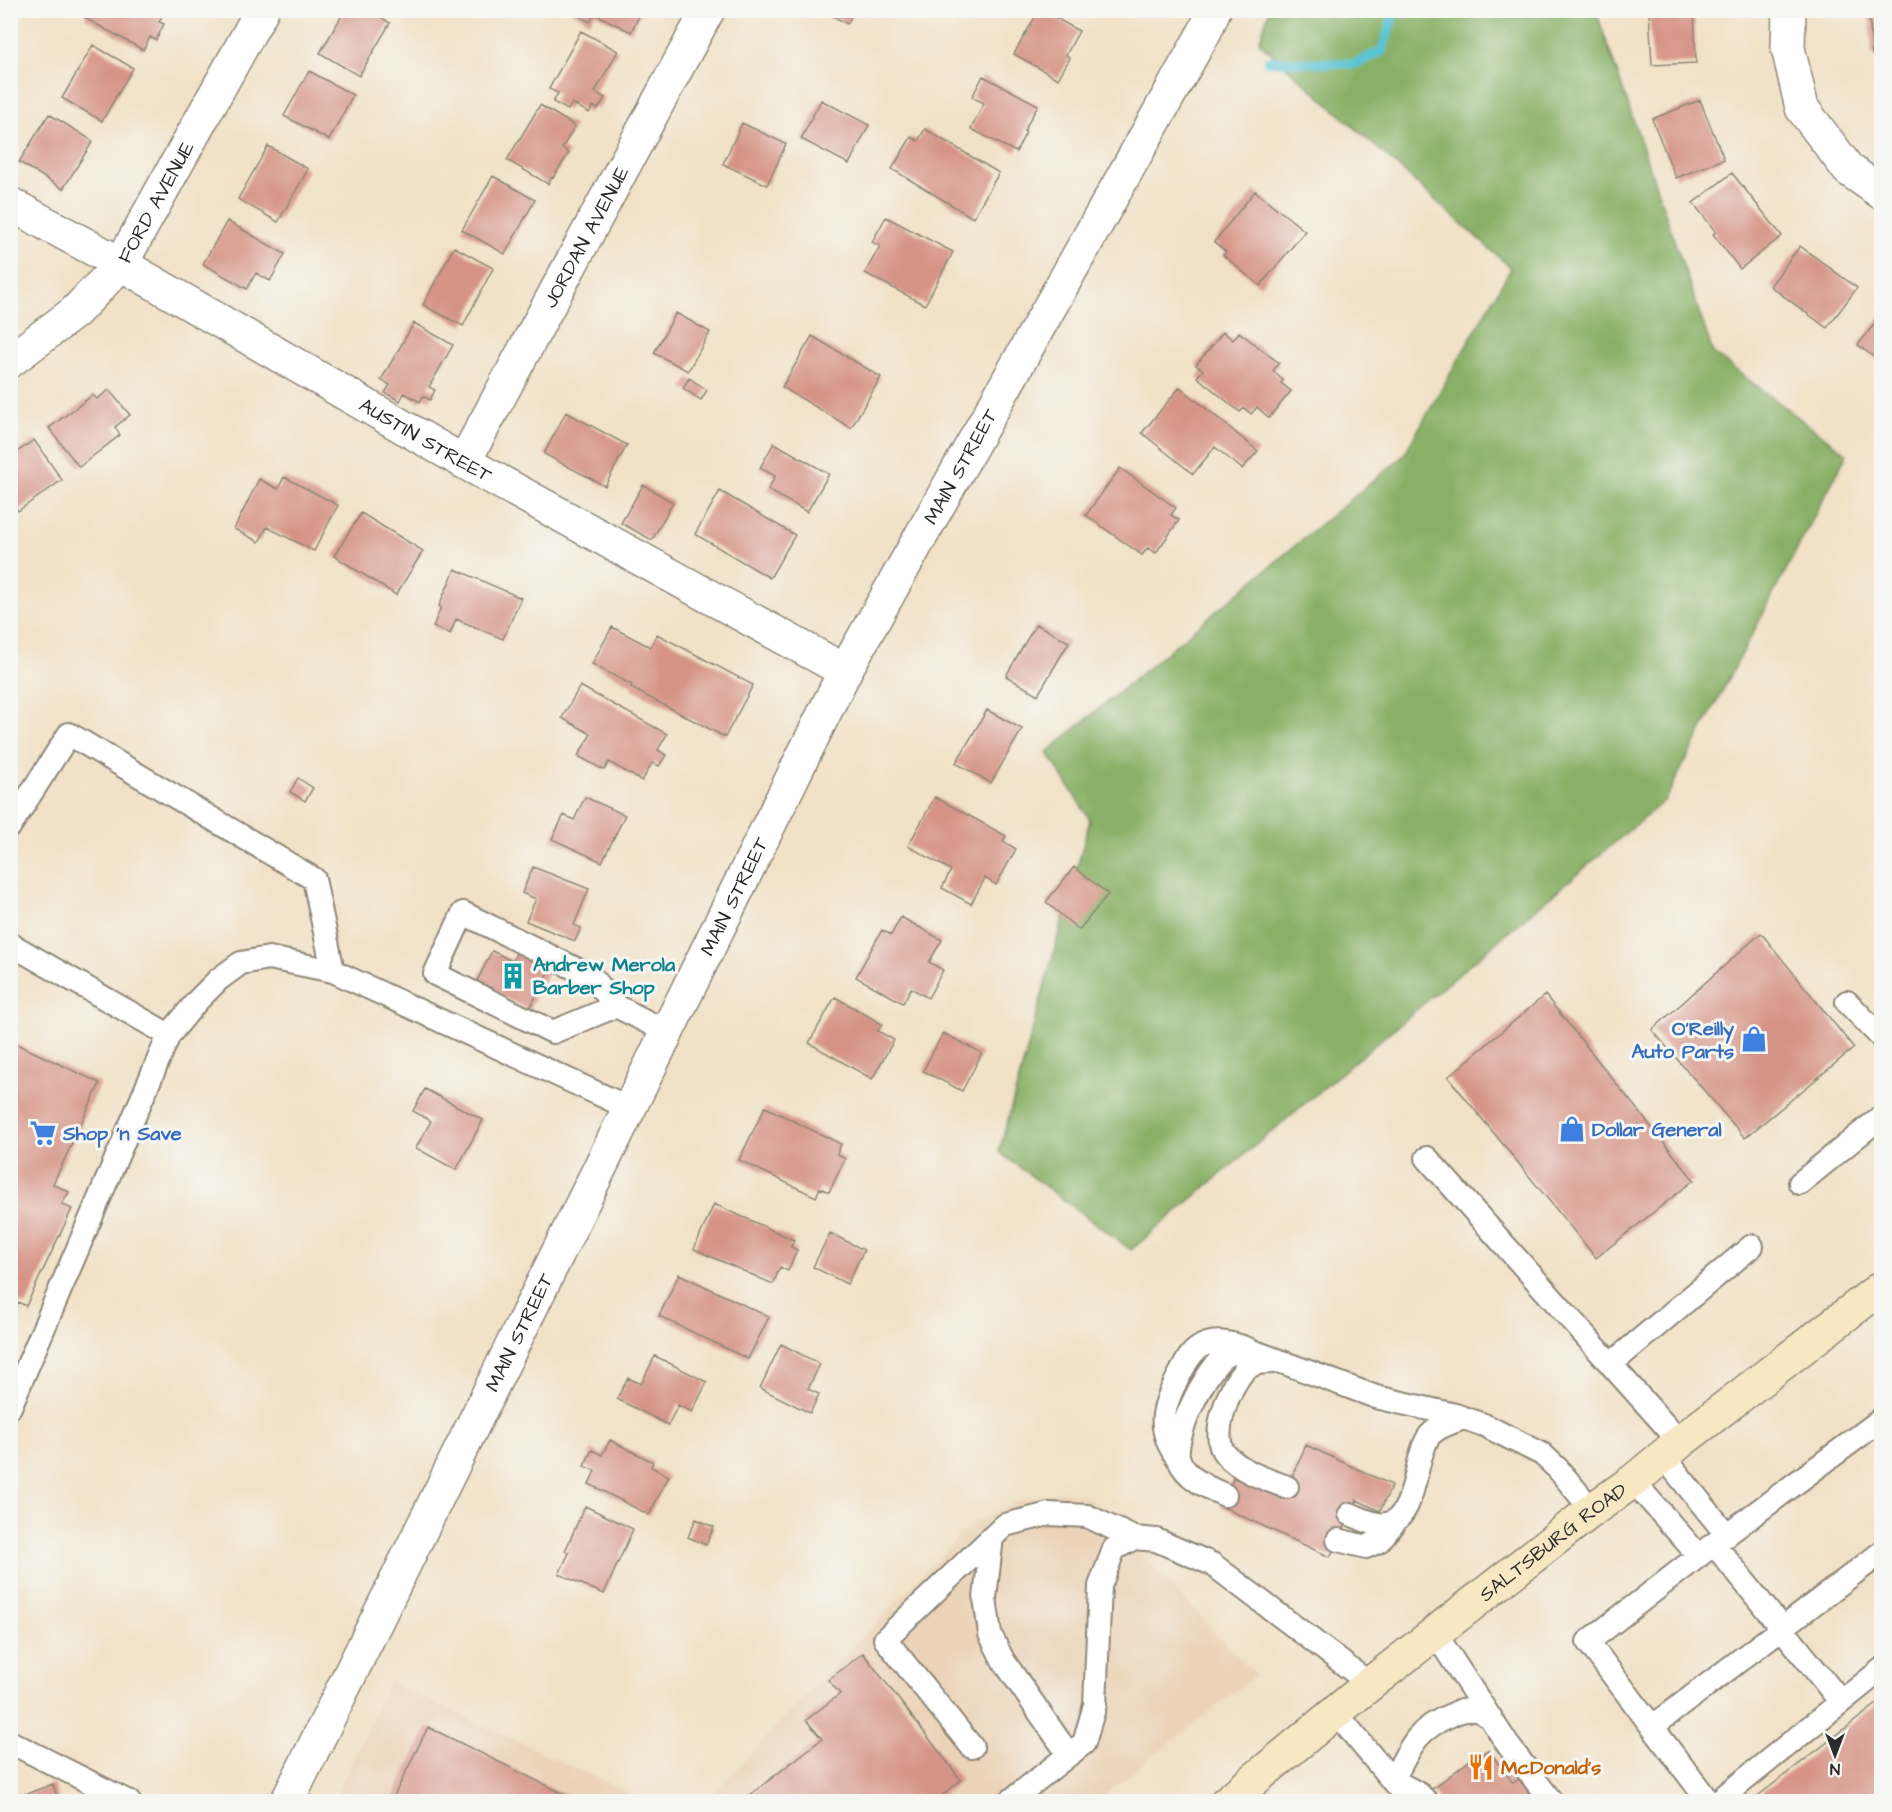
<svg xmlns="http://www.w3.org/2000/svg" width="1892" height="1812" font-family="'Architects Daughter',sans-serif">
<rect width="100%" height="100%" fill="#f6f6f2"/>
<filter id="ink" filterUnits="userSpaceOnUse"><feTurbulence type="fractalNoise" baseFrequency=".0167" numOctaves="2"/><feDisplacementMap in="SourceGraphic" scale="12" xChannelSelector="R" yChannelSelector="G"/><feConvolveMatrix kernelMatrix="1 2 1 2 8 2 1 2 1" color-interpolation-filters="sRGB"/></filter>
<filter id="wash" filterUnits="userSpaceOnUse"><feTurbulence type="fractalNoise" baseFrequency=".008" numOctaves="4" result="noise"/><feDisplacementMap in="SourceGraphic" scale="24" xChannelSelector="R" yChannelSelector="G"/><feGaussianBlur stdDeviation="1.35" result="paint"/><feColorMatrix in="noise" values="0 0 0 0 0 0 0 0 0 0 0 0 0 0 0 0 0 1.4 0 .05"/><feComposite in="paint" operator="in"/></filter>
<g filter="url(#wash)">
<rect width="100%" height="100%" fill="#f1e1c6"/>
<path fill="#ebd3b8" d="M1062 1492 1087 1497 1256 1675 1097 1801 704 1802 971 1524 1019 1501Z
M389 1682 646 1801 333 1802Z"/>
<path fill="#89b066" stroke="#5a6e48" stroke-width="1.5" d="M1269 11H1596L1713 353 1847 454 1665 800 1131 1250 999 1152 1090 820 1047 752 1403 456 1511 268 1259 42Z"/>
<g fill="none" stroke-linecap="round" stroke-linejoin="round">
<path stroke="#58c3d3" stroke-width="10" d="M1268 61 1355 64 1382 51 1395 10"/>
</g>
<g id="blocks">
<path fill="#d69487" d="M89 10H165L159 22 164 24 156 40 150 37 143 50 85 18Z
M345 10H370L390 23 359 76 320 53Z
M572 10H642L631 32 595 14 590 22 572 12Z
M822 10H855L847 24Z
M1039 10H1042L1079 31 1066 55 1070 58 1058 79 1014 54Z
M1649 10H1694L1696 63 1652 65Z
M1869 10H1882V55H1872Z
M581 31 618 51 595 92 605 98 598 109 593 106 589 113 572 103 568 110 553 102 558 93 549 89Z
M93 45 133 68 102 121 62 98Z
M309 71 353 95 329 140 284 116Z
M983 76 1038 105 1024 131 1026 132 1016 152 971 129 984 103 972 97Z
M821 100 869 125 849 164 801 139Z
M1700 100 1724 159 1676 178 1652 119Z
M540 105 575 126 562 148 569 153 553 178 552 177 548 184 507 160Z
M49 114 93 141 63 189 19 162Z
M742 123 786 144 767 185 723 164Z
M925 129 999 173 973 218 892 169 911 137 918 141Z
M268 146 308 169 278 222 238 199Z
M1732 173 1782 236 1740 269 1713 234 1716 232 1693 203Z
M493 176 535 200 505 254 462 230Z
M1255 191 1305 231 1260 286 1223 255 1226 252 1214 242Z
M886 217 953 252 925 305 865 273 880 246 872 242Z
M227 221 285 254 270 281 256 273 247 289 203 264Z
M1800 246 1857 288 1827 328 1770 286Z
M454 247 493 268 463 326 423 305Z
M676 313 710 332 688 371 654 353Z
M1882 314V363L1858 345Z
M414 323 453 345 429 387 435 390 430 400 423 396 420 402 404 393 400 401 385 393 390 385 381 380Z
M1223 332 1233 340 1239 332 1279 363 1273 371 1283 380 1281 383 1291 391 1269 418 1257 407 1251 414 1244 408 1240 412 1197 377 1203 370 1196 365Z
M812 336 881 377 851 428 782 387Z
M689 378 707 390 701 400 683 388Z
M1180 387 1258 451 1242 469 1215 447 1193 474 1142 433Z
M109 390 130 415 115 427 120 435 79 467 49 428 93 395 97 399Z
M566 412 627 445 605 486 544 454Z
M34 440 62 480 18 511 10 501V457Z
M774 443 829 474 807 512 768 490 775 476 760 468Z
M1120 468 1176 508 1171 515 1179 520 1156 553 1148 548 1142 555 1086 515Z
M284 477 338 505 314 551 267 527 259 542 234 529 259 479 278 489Z
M643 485 673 502 652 540 621 523Z
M720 491 795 535 770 578 695 534Z
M361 513 423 551 396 595 334 556Z
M455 569 521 598 503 639 456 619 450 634 433 627 441 607 439 606Z
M1036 624 1069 642 1038 695 1006 676Z
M612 627 650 647 657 634 753 685 725 737 631 688 632 685 592 664Z
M580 686 667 734 658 750 666 755 659 766 652 763 642 781 609 762 604 770 578 756 591 734 562 718Z
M987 710 1022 729 991 783 956 763Z
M298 778 313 788 305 801 290 792Z
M585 797 625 815 602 862 552 839 564 815 574 820Z
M935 797 1006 836 1003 841 1016 849 996 885 985 878 971 904 942 888 951 870 908 846Z
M533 867 589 889 574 925 581 928 575 941 526 921 536 899 522 893Z
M1074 867 1108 894 1079 930 1046 902Z
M901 917 942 940 929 962 943 970 928 998 911 988 903 1003 856 977 882 930 891 935Z
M1761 933 1854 1048 1745 1138 1652 1030Z
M492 951 512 961 517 952 550 968 529 1010 476 983Z
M1545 995 1694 1180 1596 1258 1448 1077Z
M835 997 882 1024 878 1031 894 1040 872 1079 809 1043Z
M943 1033 982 1053 962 1091 923 1071Z
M10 1041 100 1083 53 1184 69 1192 62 1204 72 1209 26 1306 18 1302 13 1314 10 1313Z
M425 1089 483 1120 456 1170 416 1148 431 1121 413 1111Z
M765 1107 841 1144 837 1154 845 1159 829 1192 820 1188 816 1197 739 1160Z
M714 1204 794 1240 791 1247 797 1250 788 1271 780 1267 773 1284 694 1249Z
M830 1233 864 1250 847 1284 813 1267Z
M679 1274 769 1317 748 1359 659 1316Z
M781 1344 820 1364 808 1389 819 1394 810 1413 760 1388Z
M655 1356 707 1382 692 1412 678 1405 668 1425 617 1399 628 1378 641 1384Z
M610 1440 653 1462 651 1467 669 1476 649 1515 589 1484 595 1471 584 1466 592 1450 602 1455Z
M1306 1445 1392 1485 1380 1511 1357 1500 1330 1557 1220 1506 1234 1477 1282 1499Z
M585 1506 633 1529 604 1594 559 1574 569 1553 565 1551Z
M696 1519 714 1527 706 1545 688 1537Z
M863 1653 961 1780 934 1802H741L822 1739 806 1720 840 1694 828 1680Z
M1882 1700V1802H1750Z
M428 1727 580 1802H391Z
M1488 1750 1513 1783 1519 1779 1536 1802H1440L1431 1790 1481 1752 1482 1755Z
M53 1784 59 1802H10V1800Z"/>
</g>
</g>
<g filter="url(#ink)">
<use href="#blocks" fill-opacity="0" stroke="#8e8678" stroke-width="1.5"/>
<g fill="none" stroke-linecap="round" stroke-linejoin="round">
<g stroke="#8e8678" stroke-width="26">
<path id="service" d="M10 826 69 734 314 879 333 971
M10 944 169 1035
M1847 1002 1882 1038
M616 1006 553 1032 435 974 463 913 592 977 616 1006 667 1032
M1427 1158 1680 1442
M1800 1183 1882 1116
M1279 1362C1267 1362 1253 1361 1244 1371 1229 1386 1209 1438 1226 1455 1242 1472 1265 1479 1287 1487
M1611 1364 1752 1246
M10 1407 169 1035 198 1000 219 979 241 963 269 958 333 971 629 1108
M1663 1456 1727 1535
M1179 1460C1155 1429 1162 1406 1180 1374 1185 1365 1189 1354 1199 1348 1213 1338 1233 1343 1248 1349
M1633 1481 1699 1556
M1225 1495C1208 1488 1186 1478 1179 1460 1171 1439 1208 1364 1227 1355 1235 1351 1246 1352 1255 1352L1376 1397 1455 1415 1484 1425 1542 1454 1558 1469 1592 1510
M1350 1514C1360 1518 1375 1526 1386 1524 1418 1519 1413 1456 1430 1435 1438 1426 1453 1422 1464 1418
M992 1537 985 1598 990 1634 1003 1660 1069 1755
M1338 1540 1366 1547 1379 1541 1397 1519
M1714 1544 1841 1702
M1435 1633 1508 1745 1552 1802
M1336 1713 1400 1790
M1652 1727 1882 1552
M10 1742 129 1802
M972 1747 885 1639 1005 1525 1049 1514 1087 1516 1134 1538
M1009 1802 1084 1743 1095 1705 1100 1586 1114 1549 1134 1538 1156 1540 1212 1564 1370 1684
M1427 1802 1419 1794 1393 1780C1410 1748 1415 1730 1451 1715 1457 1712 1466 1709 1474 1710 1479 1710 1486 1715 1491 1718
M1709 1802 1588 1642 1714 1544 1882 1419
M1717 1802 1882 1669"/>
</g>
<g stroke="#8e8678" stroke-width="36">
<g id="minor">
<path d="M1789 10 1788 48 1802 108 1848 169 1882 193"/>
<path id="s1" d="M10 204 121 264 464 462 845 671"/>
<path id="s2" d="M10 361 75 312 121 264 262 10"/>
<path id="s3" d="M464 462 708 10"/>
</g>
</g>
<g stroke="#8e8678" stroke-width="36">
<g id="tertiary">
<path id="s4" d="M287 1802 845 671 1205 31 1214 10"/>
</g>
</g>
<g stroke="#8e8678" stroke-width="36">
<g id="secondary">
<path id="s5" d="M1227 1802 1370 1684 1592 1510 1633 1481 1680 1442 1882 1287"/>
</g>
</g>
<use href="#service" stroke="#fff" stroke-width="22"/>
<use href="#minor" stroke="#fff" stroke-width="33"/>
<use href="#tertiary" stroke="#fff" stroke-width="33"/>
<use href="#secondary" stroke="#f7e8c3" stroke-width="33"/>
</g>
</g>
<defs>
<g id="building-bare" transform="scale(2.07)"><path d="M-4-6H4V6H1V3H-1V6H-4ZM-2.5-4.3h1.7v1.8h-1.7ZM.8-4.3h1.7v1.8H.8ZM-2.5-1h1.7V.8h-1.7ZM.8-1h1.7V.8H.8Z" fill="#0f9aa8" stroke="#f6f6f2" stroke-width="2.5" paint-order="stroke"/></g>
<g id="shop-bare" transform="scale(2.07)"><path d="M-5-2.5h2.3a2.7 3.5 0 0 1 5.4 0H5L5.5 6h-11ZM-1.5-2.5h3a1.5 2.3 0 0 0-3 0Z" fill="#3f7fe0" stroke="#f6f6f2" stroke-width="2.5" paint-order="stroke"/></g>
<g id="supermarket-bare" transform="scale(2.07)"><path d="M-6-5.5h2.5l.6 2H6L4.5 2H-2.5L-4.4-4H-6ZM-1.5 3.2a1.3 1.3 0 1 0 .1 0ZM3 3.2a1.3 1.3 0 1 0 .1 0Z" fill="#3f7fe0" stroke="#f6f6f2" stroke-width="2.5" paint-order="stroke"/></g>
<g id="restaurant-bare" transform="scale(2.07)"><path d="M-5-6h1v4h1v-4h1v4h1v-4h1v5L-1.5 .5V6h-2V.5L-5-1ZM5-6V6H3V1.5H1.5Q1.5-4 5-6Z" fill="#e8710a" stroke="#f6f6f2" stroke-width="2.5" paint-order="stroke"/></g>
</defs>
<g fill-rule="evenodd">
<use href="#building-bare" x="513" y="976"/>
<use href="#shop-bare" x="1754" y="1039"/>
<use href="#shop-bare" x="1572" y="1129"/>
<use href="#supermarket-bare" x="43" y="1133"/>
<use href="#restaurant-bare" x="1481" y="1767"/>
</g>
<g text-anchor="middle" stroke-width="6" stroke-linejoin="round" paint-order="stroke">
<g font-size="20" fill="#2b2b2b" stroke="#f6f6f2">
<text dy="7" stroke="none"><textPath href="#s2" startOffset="219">FORD AVENUE</textPath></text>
<text dy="7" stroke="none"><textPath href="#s3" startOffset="256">JORDAN AVENUE</textPath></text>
<text dy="7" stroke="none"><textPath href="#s1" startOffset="478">AUSTIN STREET</textPath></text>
<text dy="7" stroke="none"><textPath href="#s4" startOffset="1496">MAIN STREET</textPath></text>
<text dy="7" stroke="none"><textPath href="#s4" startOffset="1010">MAIN STREET</textPath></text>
<text dy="7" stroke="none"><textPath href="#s4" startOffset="524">MAIN STREET</textPath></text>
<text dy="7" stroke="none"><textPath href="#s5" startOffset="417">SALTSBURG ROAD</textPath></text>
</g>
<g font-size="20" font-weight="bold" fill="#0d838f" stroke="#f6f6f2" text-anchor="start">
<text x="533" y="971">Andrew Merola<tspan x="533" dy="23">Barber Shop</tspan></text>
</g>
<g font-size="20" font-weight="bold" fill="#366cbe" stroke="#f6f6f2" text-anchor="start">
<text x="1734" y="1035" text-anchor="end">O'Reilly<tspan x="1734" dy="23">Auto Parts</tspan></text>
<text x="1592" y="1136">Dollar General</text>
<text x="63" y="1140">Shop 'n Save</text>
</g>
<g font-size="20" font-weight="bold" fill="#c56008" stroke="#f6f6f2" text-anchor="start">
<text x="1501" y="1774">McDonald's</text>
</g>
</g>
<rect width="1892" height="1812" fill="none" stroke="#f6f6f2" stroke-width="36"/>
<g transform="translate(1835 1755) rotate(180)" stroke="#f6f6f2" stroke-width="4.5" paint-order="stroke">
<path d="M0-4.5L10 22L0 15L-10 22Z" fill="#2b2b2b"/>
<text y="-9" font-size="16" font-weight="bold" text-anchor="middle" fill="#2b2b2b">N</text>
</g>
</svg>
